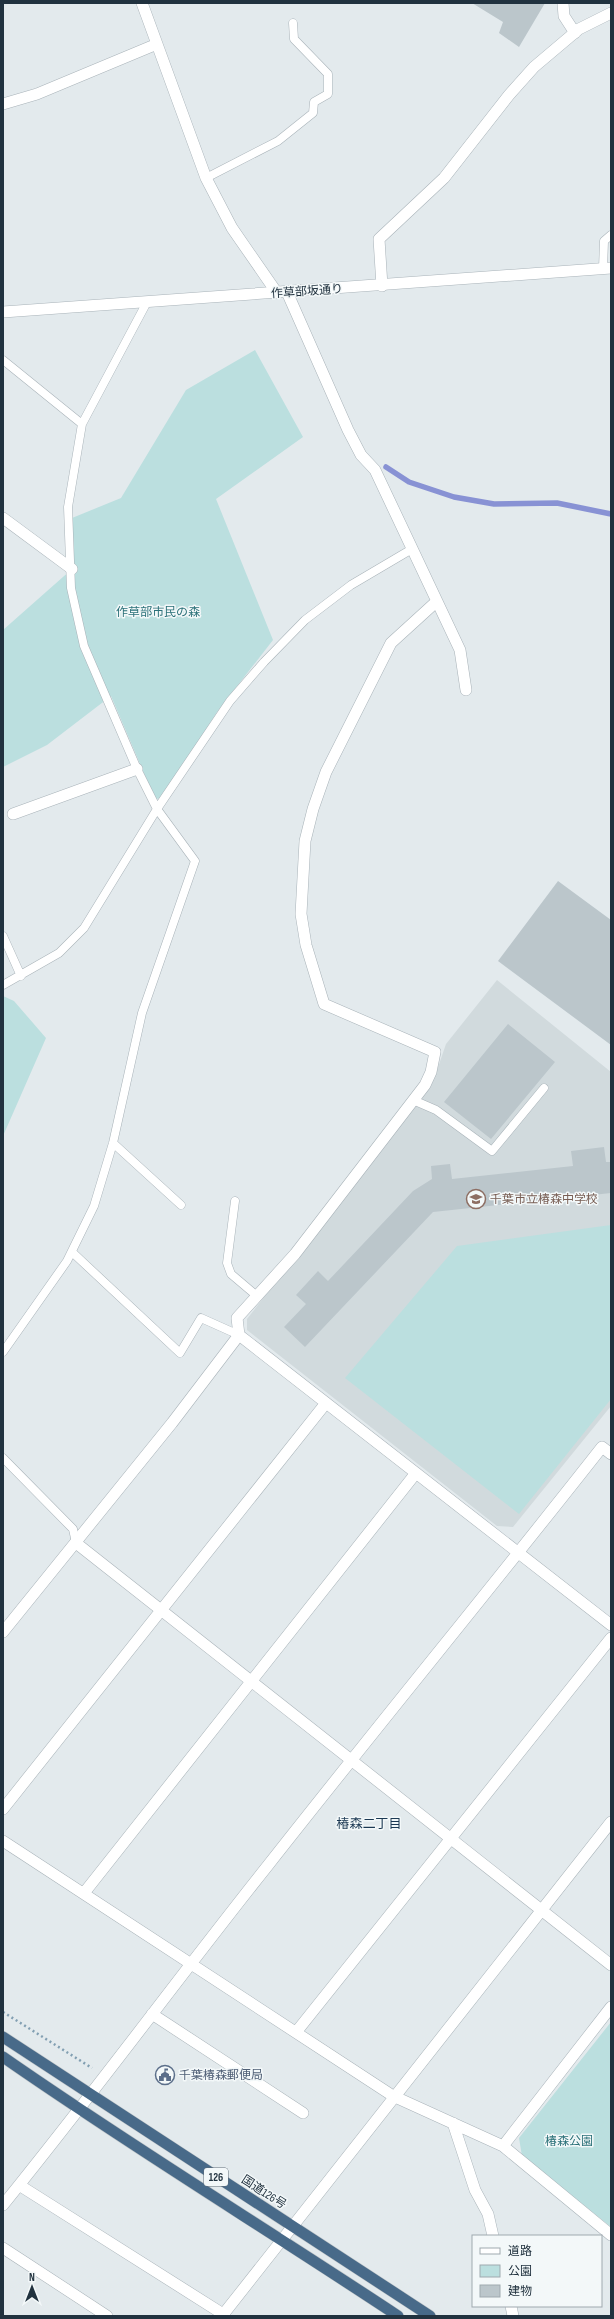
<svg xmlns="http://www.w3.org/2000/svg" width="614" height="2319" font-family="'Sofia Sans Condensed','Noto Sans JP',sans-serif">
<rect width="100%" height="100%" fill="#e3eaed"/>
<path fill="#d1dadd" d="M497 980 611 1072V1406L513 1527 497 1526 247 1330V1319L434 1079 446 1044Z"/>
<path fill="#bbdfdf" d="M255 350 303 437 216 499 273 640 217 712 163 798 155 799 111 696 47 745 3 767V630L72 569V518L121 498 186 390Z
M3 996 14 1001 46 1038 3 1136Z
M611 1225V1399L519 1514 345 1378 457 1246Z
M611 2022V2227L522 2156 519 2138Z"/>
<g fill="none" stroke-linecap="round" stroke-linejoin="round">
<path stroke="#8892d4" stroke-width="5.5" d="M386 467 409 482 454 497 494 504 557 503 611 514"/>
</g>
<path fill="#bbc6cb" d="M472 3H545L519 47 499 33 503 22Z
M558 881 611 920V1045L498 961Z
M508 1024 555 1062 491 1139 444 1102Z
M604 1147 606 1162H611V1193L433 1212 305 1347 284 1327 306 1304 296 1295 318 1271 328 1281 413 1191 432 1179 431 1166 450 1164 452 1179 573 1166 571 1151Z"/>
<g fill="none" stroke-linecap="round" stroke-linejoin="round">
<g stroke="#a9b3b9" stroke-width="9">
<path id="service" d="M206 178 278 141 313 113 314 102 328 94V74L294 39 293 23
M603 269 604 241 611 235
M3 360 82 424
M3 936 21 976
M3 985 59 953 84 928 157 809 230 701 264 662 305 620 351 585 412 549
M413 1100 436 1110 492 1151 544 1088
M113 1143 181 1205
M235 1201 227 1263 231 1274 257 1296
M72 1252 180 1353 201 1318 239 1335
M3 1352 67 1261 94 1206 113 1143 142 1013 195 861 157 809 137 769 84 646 71 588 68 507 82 424 147 302
M3 1458 73 1529 76 1543"/>
</g>
<g stroke="#a9b3b9" stroke-width="12">
<path id="minor" d="M142 3 206 178 232 228 277 293
M563 3 564 16 575 33
M3 104 37 94 157 44
M382 286 379 239 444 178 509 95 534 67 579 29 611 13
M287 292 348 430 361 455 375 470 460 650 466 690
M3 518 72 569
M436 602 391 643 326 772 313 809 305 841 301 914 306 945 324 1004 435 1052 431 1072 425 1085 295 1254 237 1318 239 1335 611 1625
M13 814 137 769
M76 1543 611 1965
M3 1632 172 1423 239 1335
M3 1809 326 1403
M3 1841 393 2096 503 2146 611 2235
M84 1893 416 1473
M152 2014 303 2113
M297 2031 611 1638
M453 2123 475 2190 488 2214 493 2236
M503 2146 611 2007
M19 2185 223 2314
M3 2205C94 2093 179 1977 269 1864 379 1724 492 1587 602 1447L611 1454
M3 2248 107 2316
M511 2306 513 2316
M222 2316 611 1822"/>
</g>
<g stroke="#a9b3b9" stroke-width="12">
<path id="tertiary" d="M3 312 611 268"/>
</g>
<g stroke="#c1c6c9" stroke-width="12">
<path id="trunk" d="M3 2037 430 2316
M3 2057C132 2147 267 2229 398 2316"/>
</g>
<path stroke="#829fb2" stroke-width="2.5" stroke-dasharray="2 3" stroke-linecap="butt" d="M3 2012 92 2068"/>
<use href="#service" stroke="#fff" stroke-width="8"/>
<use href="#minor" stroke="#fff" stroke-width="11"/>
<use href="#tertiary" stroke="#fff" stroke-width="11"/>
<use href="#trunk" stroke="#486a89" stroke-width="11"/>
</g>
<defs>
<g id="school-ring" transform="scale(1)"><circle r="9.5" fill="#f3f8f9" stroke="#8d6e63" stroke-width="1.5"/><path d="M0-5L7-2L0 1L-7-2ZM-4 1L0 2.5L4 1V4Q0 6-4 4Z" fill="#8d6e63"/></g>
<g id="civic-ring" transform="scale(1)"><circle r="9.5" fill="#f3f8f9" stroke="#5c6f8a" stroke-width="1.5"/><path d="M-.6-6.5H3V-4.5H.6V-3L4-1V1h2V6H-6V1h2V-1L-.6-3ZM-1.2 2.5V6h2.4V2.5Z" fill="#5c6f8a"/></g>
</defs>
<g fill-rule="evenodd">
<use href="#school-ring" x="476" y="1199"/>
<use href="#civic-ring" x="165" y="2075"/>
</g>
<g text-anchor="middle" stroke-width="3" stroke-linejoin="round" paint-order="stroke">
<rect fill="#f3f8f9" stroke="#606d77" stroke-width="1" x="204" y="2168" width="24" height="18" rx="3"/>
<g font-size="11" font-weight="bold" fill="#21323f">
<text x="216" y="2181">126</text>
</g>
<g font-size="12" fill="#21323f" stroke="#f3f8f9">
<text transform="translate(307 291) rotate(-4)" y="4">作草部坂通り</text>
<text transform="translate(264 2192) rotate(33)" y="4">国道126号</text>
</g>
<g font-size="12" fill="#2a7078" stroke="#f3f8f9">
<text x="158" y="616">作草部市民の森</text>
<text x="569" y="2145">椿森公園</text>
</g>
<g font-size="12" fill="#785e54" stroke="#f3f8f9" text-anchor="start">
<text x="490" y="1203">千葉市立椿森中学校</text>
</g>
<g font-size="12" fill="#4e5e75" stroke="#f3f8f9" text-anchor="start">
<text x="179" y="2079">千葉椿森郵便局</text>
</g>
<g font-size="13" fill="#1c3953" stroke="#f3f8f9">
<text x="369" y="1828">椿森二丁目</text>
</g>
</g>
<rect width="614" height="2319" fill="none" stroke="#21323f" stroke-width="8"/>
<rect x="472" y="2235" width="130" height="72" fill="#f3f8f9" stroke="#9fa9af"/>
<rect x="480" y="2248" width="20" height="6" fill="#ffffff" stroke="#9fa9af"/>
<text x="508" y="2255" font-size="12" fill="#21323f">道路</text>
<rect x="480" y="2265" width="20" height="12" fill="#bbdfdf" stroke="#9fa9af"/>
<text x="508" y="2275" font-size="12" fill="#21323f">公園</text>
<rect x="480" y="2285" width="20" height="12" fill="#bbc6cb" stroke="#9fa9af"/>
<text x="508" y="2295" font-size="12" fill="#21323f">建物</text>
<g transform="translate(32 2287)" stroke="#f3f8f9" stroke-width="3" paint-order="stroke">
<path d="M0-3L7 15L0 10L-7 15Z" fill="#21323f"/>
<text y="-6" font-size="11" font-weight="bold" text-anchor="middle" fill="#21323f">N</text>
</g>
</svg>
